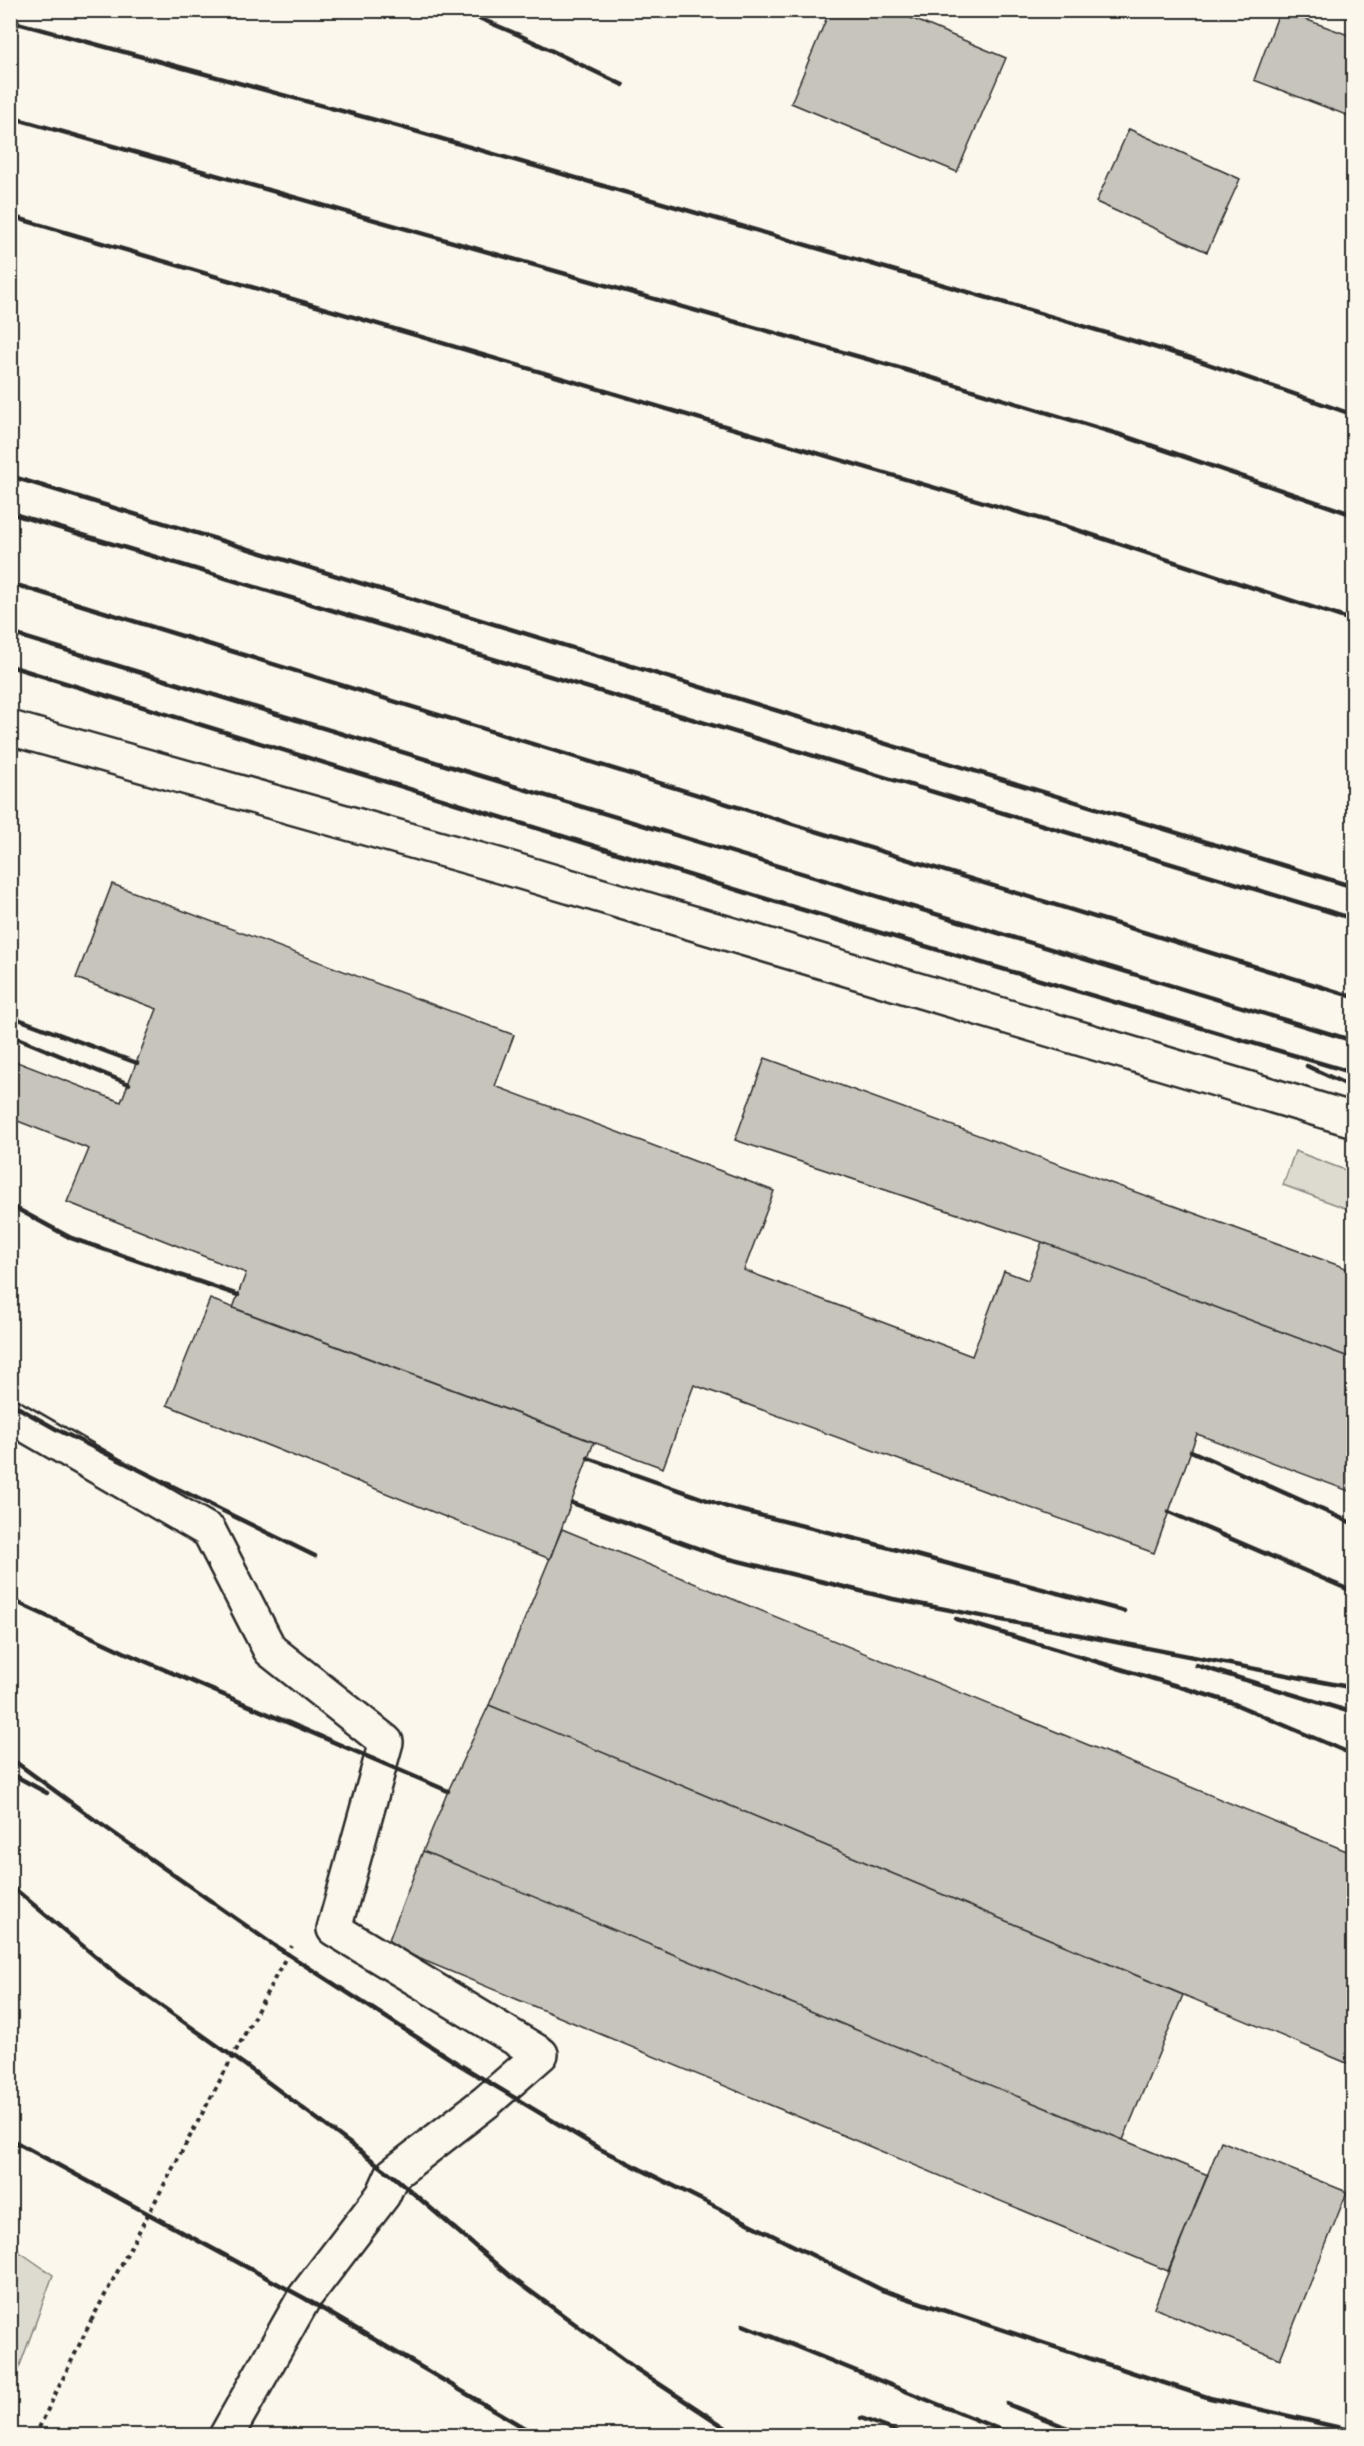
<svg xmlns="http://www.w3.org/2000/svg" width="1364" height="2446" font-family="Caveat,sans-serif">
<rect width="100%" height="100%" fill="#fbf7ec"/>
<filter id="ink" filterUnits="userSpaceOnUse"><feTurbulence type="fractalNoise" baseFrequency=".0167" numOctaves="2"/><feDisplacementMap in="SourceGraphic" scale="12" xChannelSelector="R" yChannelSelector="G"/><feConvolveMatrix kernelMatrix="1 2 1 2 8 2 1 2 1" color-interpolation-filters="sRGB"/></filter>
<g filter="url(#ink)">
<path fill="#dddad0" stroke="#84827e" stroke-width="1.5" d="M1295 1151 1353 1173V1211L1283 1185Z
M11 2246 53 2275 11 2390Z"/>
<path fill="#c7c4bc" stroke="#2b2b2b" stroke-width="1.5" d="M830 10H892L1006 58 957 172 791 103Z
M1280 10 1354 37V118L1254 80Z
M1129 129 1240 179 1207 252 1096 202Z
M112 884 514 1035 495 1086 774 1191 744 1270 972 1356 1004 1271 1028 1280 1042 1242 1354 1359V1493L1197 1434 1154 1553 694 1385 663 1468 233 1308 246 1273 67 1202 89 1149 10 1118 12 1060 121 1102 157 1009 76 978Z
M765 1058 1354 1271V1359L1042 1242 735 1140Z
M210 1299 594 1442 550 1559 167 1405Z
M562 1529 1354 1854V2066L489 1705Z
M489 1705 1183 1995 1123 2140 423 1851 448 1791Z
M423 1851 1208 2175 1168 2271 387 1945Z
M1221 2141 1347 2192 1280 2359 1154 2308Z"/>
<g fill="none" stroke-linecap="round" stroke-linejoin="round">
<g stroke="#2b2b2b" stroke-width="38">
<path id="minor" d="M10 728 501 866 1354 1120
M10 1416 209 1531 270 1650 386 1742 334 1929 541 2054 486 2102 392 2175 383 2195 304 2298 226 2436"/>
</g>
<path stroke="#2b2b2b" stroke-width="4" stroke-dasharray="4.5 4.5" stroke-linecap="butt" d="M35 2436 91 2321"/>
<use href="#minor" stroke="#fbf7ec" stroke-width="33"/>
<path stroke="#2b2b2b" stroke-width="4.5" d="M460 10 519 35 623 85
M10 21 401 127 961 290 1191 358 1354 415
M10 117 906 370 1121 435 1354 515
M10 216 1065 526 1354 621
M10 476 1354 887
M10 513 1354 919
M10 583 1354 997
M10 633 1354 1041
M10 666 773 901 1354 1073
M10 1016 137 1063
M10 1035 129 1084
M1307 1066 1354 1088
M10 1205 71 1238 238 1295
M10 1403 56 1429 315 1556
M1191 1451 1354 1524
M588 1458 727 1507 864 1541 1124 1611
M572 1503 722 1557 893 1599 1354 1688
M1169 1512 1354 1592
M10 1599 128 1654 448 1791
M956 1619 1230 1702 1354 1755
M1196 1665 1354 1713
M10 1758 95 1820 275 1946 460 2065 600 2149 882 2290 1210 2398 1354 2431
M10 1773 47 1793
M10 1885 120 1977 245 2065 392 2175 511 2277 635 2368 738 2436
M10 2139 304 2298 538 2436
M743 2325 1016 2436
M1007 2404 1088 2436
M861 2418 909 2436"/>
<path stroke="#2b2b2b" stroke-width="4" stroke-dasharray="4.5 4.5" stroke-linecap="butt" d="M91 2321 292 1946"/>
</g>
</g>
<rect width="1364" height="2446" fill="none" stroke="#fbf7ec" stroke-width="36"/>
<rect x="18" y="18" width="1328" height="2410" fill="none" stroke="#2b2b2b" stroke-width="2" filter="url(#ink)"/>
</svg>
